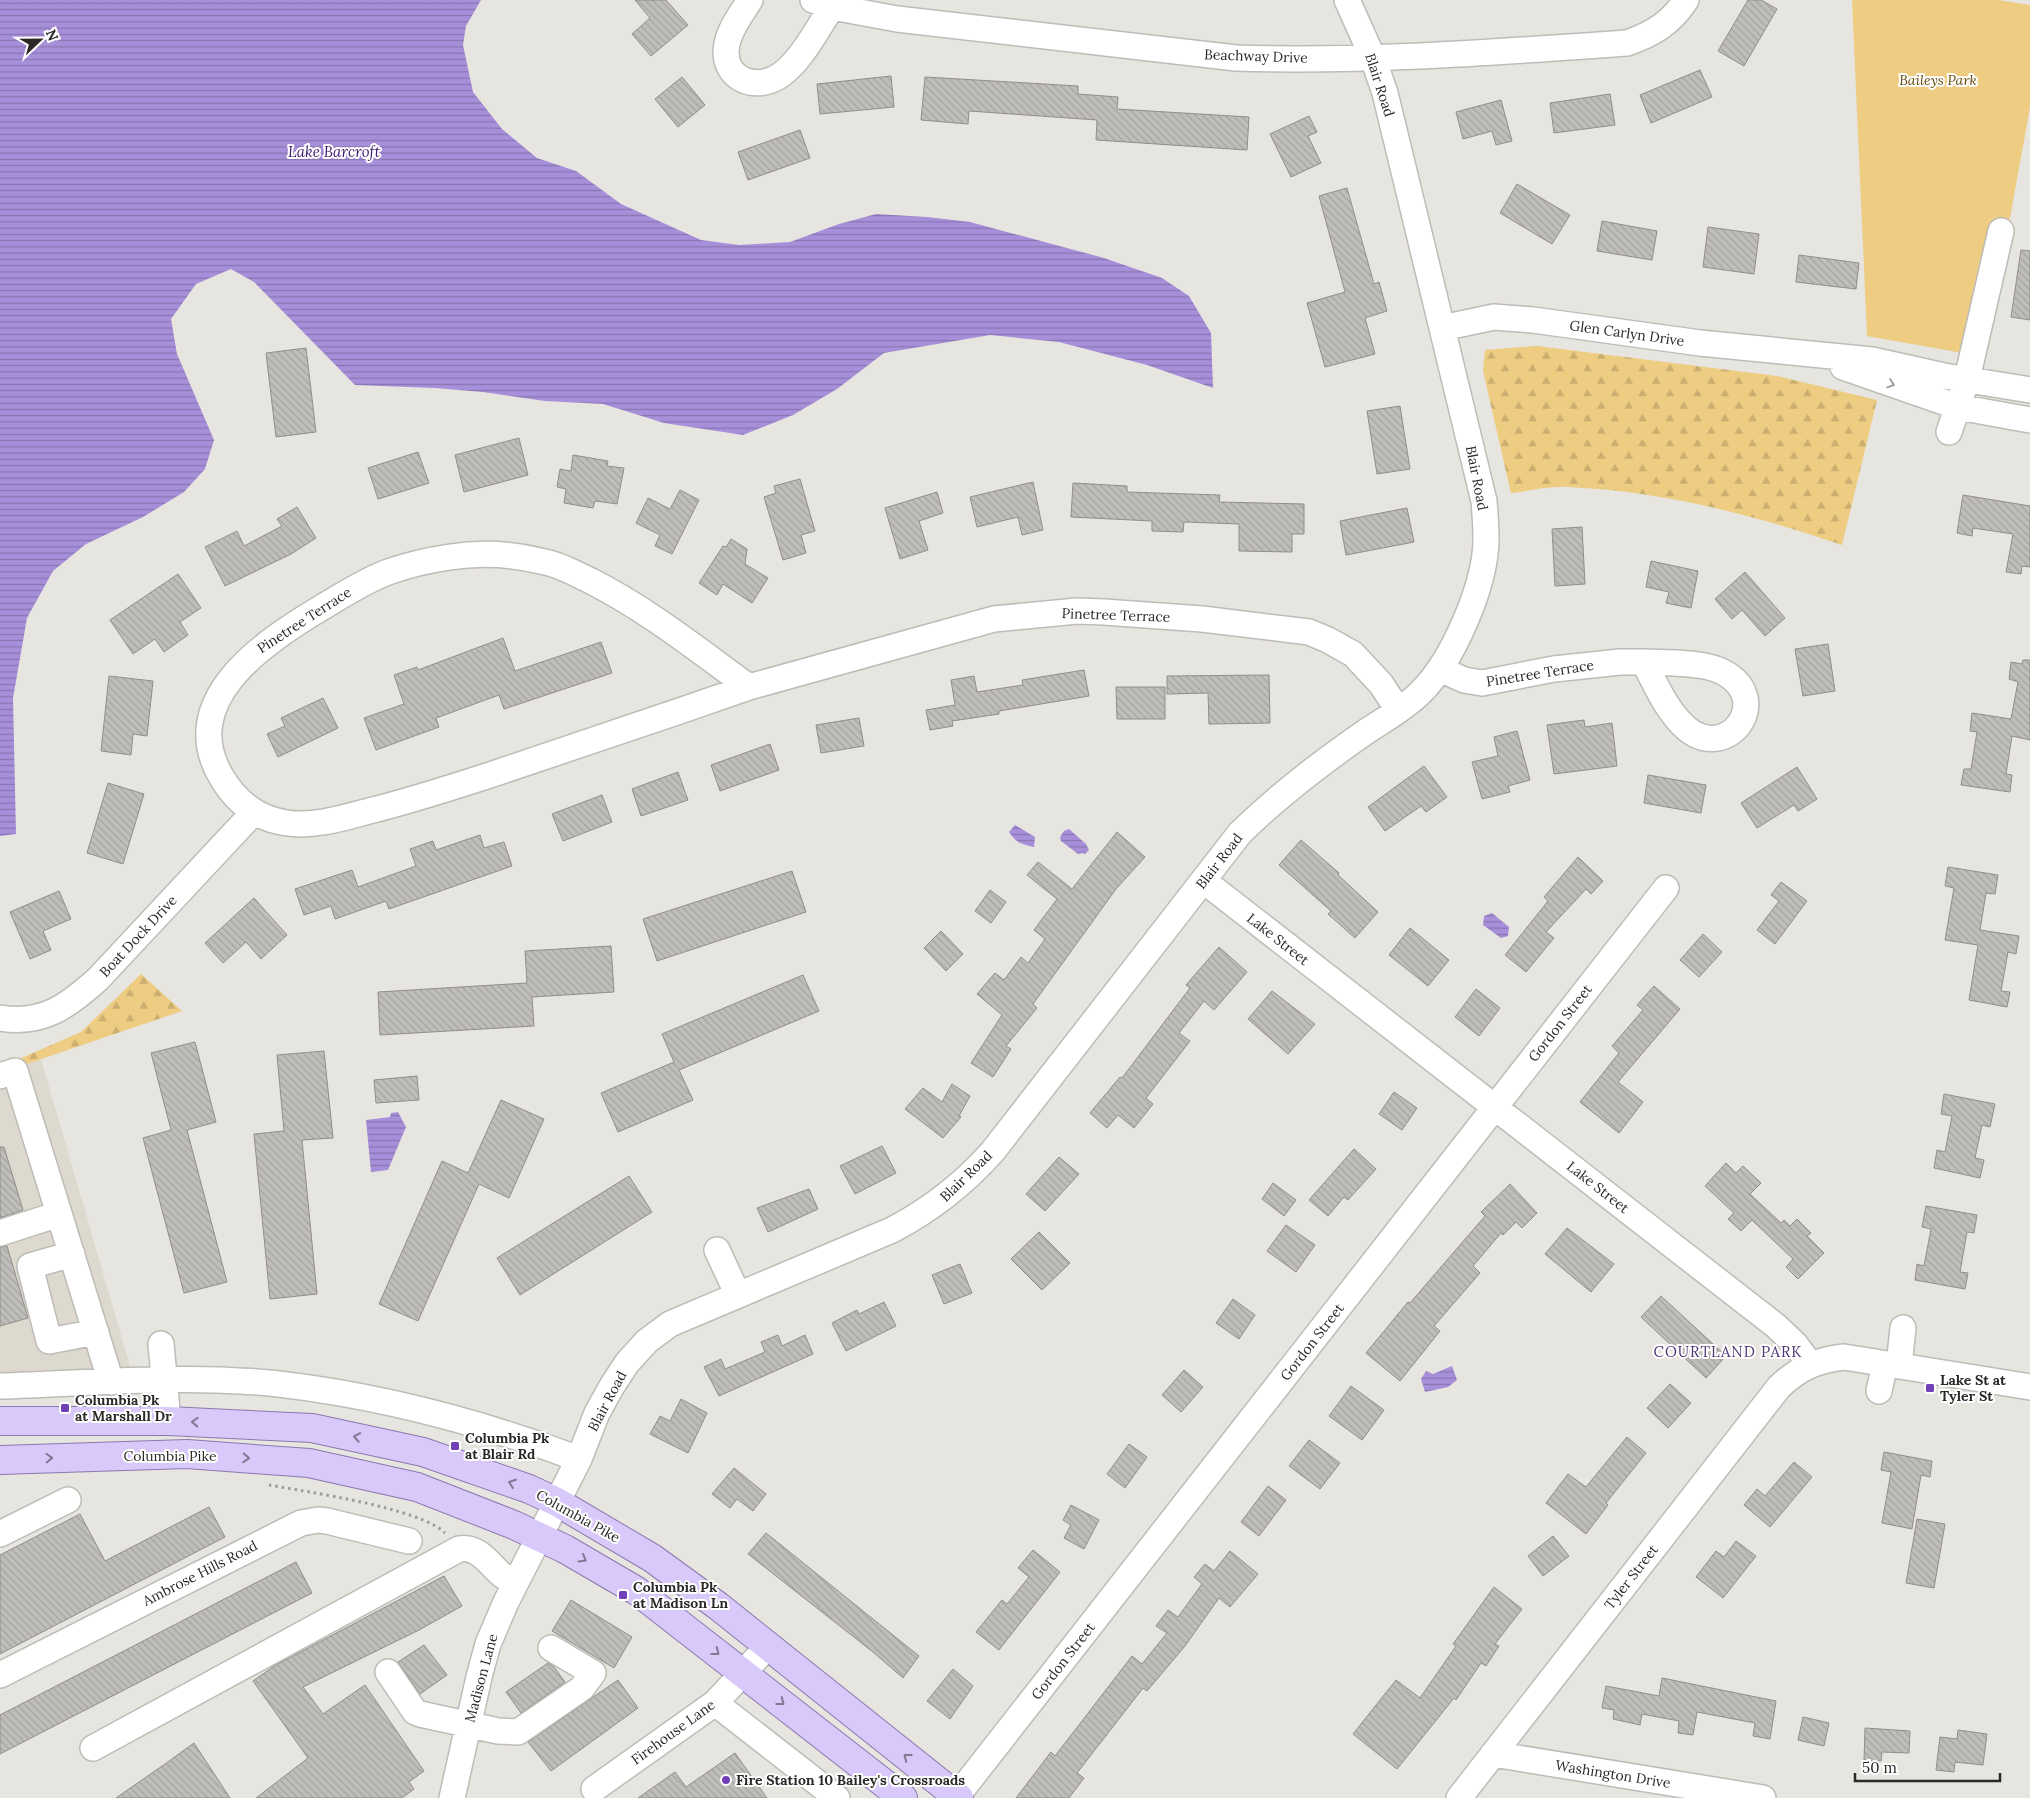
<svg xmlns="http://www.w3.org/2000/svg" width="2030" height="1798" font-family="Lora,serif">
<defs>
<pattern id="forest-firs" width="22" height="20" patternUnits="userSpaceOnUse" patternTransform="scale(1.25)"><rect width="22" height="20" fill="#eecc82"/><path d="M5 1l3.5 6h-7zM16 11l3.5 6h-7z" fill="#ccaf70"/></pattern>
<pattern id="water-rules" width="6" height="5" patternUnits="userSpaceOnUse" patternTransform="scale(1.25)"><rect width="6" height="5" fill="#a78fda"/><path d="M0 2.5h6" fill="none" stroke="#8875b1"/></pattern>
<pattern id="building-back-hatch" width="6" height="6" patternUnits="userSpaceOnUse" patternTransform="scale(1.25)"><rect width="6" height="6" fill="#c0beba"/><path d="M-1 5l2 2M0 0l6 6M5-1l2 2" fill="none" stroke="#a5a3a0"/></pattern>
</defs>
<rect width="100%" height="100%" fill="#e7e5e0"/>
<path fill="#ded9ce" d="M41 1059 132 1373 0 1375V1073Z"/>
<path fill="url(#forest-firs)" d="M1537 346 1777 376 1877 400 1842 545C1754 515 1662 491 1568 487 1549 486 1529 491 1511 493L1483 371 1485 350Z
M141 974 182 1011 12 1069 17 1060 81 1032Z"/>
<path fill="#eecc82" d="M1852 0H1998L2030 5V107L1985 357 1867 336Z"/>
<path fill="url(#water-rules)" d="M0 0H481L466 26 463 45 473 92 502 129 537 158 576 171 621 204 701 240 739 245 790 242 839 224 876 214 927 217 970 222 1104 258 1162 278 1189 296 1211 333 1213 388 1147 365 1059 342 990 335 884 353 837 389 793 415 743 435 664 423 603 404 545 401 483 392 435 388 355 385 254 282 231 269 196 284 171 319 177 354 214 440 205 469 184 492 143 517 86 544 53 571 27 618 13 698 16 834 0 836Z
M1015 825 1035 837 1034 847C1022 844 1017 844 1009 832Z
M1069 829 1086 844 1089 850 1085 854 1082 853 1078 854 1061 841 1060 837 1064 831Z
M1492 913 1509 927 1508 936 1501 938 1483 925 1484 916Z
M398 1112 406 1127 388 1170 371 1172 366 1120 390 1117 391 1113Z
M1452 1366 1457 1380 1448 1387 1425 1392 1421 1379 1426 1371 1433 1374Z"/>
<path fill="url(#building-back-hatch)" stroke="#908e8a" d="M635 0H666L688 25 651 56 632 34 650 18Z
M1748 0H1761L1777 9 1744 66 1718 51Z
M1700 70 1712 97 1651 123 1640 95Z
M891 76 894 107 820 114 817 84Z
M682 77 705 105 678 127 655 99Z
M925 77 1078 86V94L1118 97 1117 109 1249 117 1247 150 1096 140 1097 120 969 111 968 124 921 120Z
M1610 94 1615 125 1554 133 1550 103Z
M1501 100 1512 141 1496 145 1492 131 1463 139 1456 112Z
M1309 116 1317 132 1308 136 1321 163 1291 177 1270 134Z
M800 130 810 158 748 180 738 152Z
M1517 184 1570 215 1552 244 1500 213Z
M1347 188 1374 284 1379 282 1387 311 1365 318 1375 354 1325 367 1307 303 1345 292 1319 196Z
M1602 221 1657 231 1652 260 1597 251Z
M1708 227 1759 234 1754 274 1703 267Z
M2021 250 2030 251V320L2011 317Z
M1799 255 1859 263 1856 289 1796 282Z
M306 348 316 432 276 437 266 353Z
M1400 406 1410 469 1377 474 1367 411Z
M519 438 528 475 464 492 455 455Z
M418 452 429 483 378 499 368 468Z
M573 455 608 461 607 466 624 468 617 504 595 501 593 508 564 503 566 489 557 487 560 469 571 471Z
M800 479 815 531 801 535 806 553 783 560 764 497 776 493 774 486Z
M1033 482 1043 530 1022 535 1018 517 977 527 970 497Z
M1073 483 1127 486V492L1220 495 1219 502 1304 504V534H1292V552L1239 551V524L1184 522 1183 532 1152 531V521L1071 517Z
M680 490 699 500 672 554 655 546 660 535 636 523 648 498 670 509Z
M937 492 943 513 919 521 928 550 900 559 885 508Z
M1963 495 2030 506V567L2022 566 2021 574 2006 572 2013 534 1973 528 1972 536 1957 533Z
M297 507 316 538 291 554 225 586 205 547 237 531 244 546 282 526 277 519Z
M1407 508 1414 542 1346 555 1340 521Z
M1582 527 1585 584 1555 586 1552 529Z
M731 539 747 549 745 564 768 578 752 603 723 584 717 595 699 583 723 546 726 547Z
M1651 561 1698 571 1691 608 1666 603 1669 592 1646 587Z
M1745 572 1785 618 1765 636 1742 610 1732 619 1715 599Z
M178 574 201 608 180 622 188 635 164 652 155 639 133 654 110 620Z
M503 638 515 671 601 642 612 673 504 709 499 695 436 718 439 727 376 750 364 718 404 704 394 675 417 667 418 670Z
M1828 644 1835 691 1803 696 1795 649Z
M2023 660H2030V740L2012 736 2006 774 2012 775 2010 792 1961 785 1964 769H1971L1977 732 1970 731 1972 713 2011 719 2018 682 2009 679 2011 662 2022 664Z
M1084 670 1089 696 999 711V714L952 721 953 726 930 730 926 710 955 705 951 680 974 676 977 692 1023 685 1022 680Z
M1269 675 1270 723 1209 724 1208 693 1167 694V676Z
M109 676 153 681 147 736 133 734 131 755 101 751Z
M1116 687H1165V719H1117Z
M323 698 338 728 278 757 267 734 285 726 281 718Z
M859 718 864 746 821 753 816 725Z
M1584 720 1585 727 1612 723 1617 766 1554 774 1547 725Z
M1517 731 1530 780 1508 786 1510 792 1482 799 1472 762 1498 756 1494 737Z
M770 744 779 770 720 791 711 765Z
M1424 766 1447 797 1426 812 1421 806 1385 831 1368 807Z
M1797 767 1817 799 1798 811 1794 805 1757 828 1741 803Z
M678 772 688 800 641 816 632 789Z
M1648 775 1706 785 1701 813 1644 803Z
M108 783 144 794 123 864 87 853Z
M602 795 612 822 563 841 552 814Z
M1117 832 1145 857 1116 889 1033 1004 1037 1008 1006 1046 1011 1049 993 1077 971 1063 1002 1015 977 994 995 973 1004 980 1021 957 1028 963 1045 939 1034 930 1057 899 1027 875 1038 862 1072 889Z
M480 835 484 848 504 842 512 866 389 909 386 901 335 919 331 906 304 915 295 889 352 870 358 887 416 866 410 849 433 841 436 850Z
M1301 840 1339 873 1338 875 1378 912 1355 938 1328 914 1331 911 1279 865Z
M1578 857 1603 881 1591 894 1586 889 1546 932 1554 938 1526 972 1505 955 1548 901 1544 897Z
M1948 867 1998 875 1995 894 1986 893 1980 930 2019 936 2016 954 2008 952 2001 991 2010 992 2007 1007 1969 1000 1978 945 1945 940 1954 888 1945 886Z
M792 871 806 912 657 961 643 919Z
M1781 882 1807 901 1775 944 1757 930 1779 901 1771 895Z
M990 890 1006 902 991 923 975 911Z
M59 891 71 919 43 931 51 950 30 959 10 912Z
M254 898 287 935 261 959 246 942 223 963 205 943Z
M1410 928 1449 960 1428 986 1389 955Z
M941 931 963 954 946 971 924 948Z
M1703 934 1722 952 1699 977 1680 960Z
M611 946 614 992 532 997 534 1026 380 1035 378 992 527 983 525 951Z
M1219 947 1247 972 1214 1010 1204 1001 1179 1033 1190 1041 1146 1098 1153 1104 1134 1128 1118 1115 1107 1128 1090 1113 1120 1077 1122 1078 1190 988 1186 985Z
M803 975 819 1011 679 1070 693 1100 618 1132 601 1093 674 1062 662 1034Z
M1654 986 1680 1009 1618 1082 1643 1102 1619 1133 1580 1102 1619 1053 1612 1046 1643 1010 1637 1005Z
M1476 989 1500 1008 1479 1036 1455 1017Z
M1272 991 1315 1024 1288 1054 1248 1019Z
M195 1042 216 1122 187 1130 227 1282 184 1293 143 1138 171 1130 151 1053Z
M324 1051 333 1138 302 1140 317 1294 270 1299 254 1134 284 1131 277 1055Z
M417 1076 419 1100 376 1103 374 1080Z
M952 1084 970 1096 959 1116 961 1117 943 1138 905 1109 923 1088 942 1102Z
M1394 1092 1417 1108 1402 1130 1379 1114Z
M1944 1094 1995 1104 1990 1127 1982 1125 1975 1158 1984 1160 1980 1178 1934 1168 1937 1150 1945 1152 1952 1116 1941 1114Z
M501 1100 544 1119 509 1198 479 1184 418 1321 379 1304 442 1161 468 1173Z
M882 1146 896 1173 855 1194 840 1166Z
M0 1147H4L23 1210 0 1218Z
M1354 1149 1376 1169 1348 1200 1344 1197 1328 1216 1309 1200Z
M1059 1157 1079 1174 1045 1211 1026 1194Z
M1726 1163 1736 1173 1743 1166 1761 1183 1750 1194 1781 1223 1784 1220 1790 1226 1797 1219 1811 1233 1807 1236 1824 1253 1798 1279 1786 1267 1793 1259 1752 1220 1741 1231 1728 1219 1734 1213 1705 1186Z
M629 1176 652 1212 520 1295 497 1258Z
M1273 1183 1296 1200 1284 1216 1262 1199Z
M1510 1184 1537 1213 1522 1228 1516 1222 1503 1235 1501 1233 1473 1266 1480 1273 1434 1326 1440 1331 1400 1381 1366 1353 1408 1302 1410 1303 1485 1216 1481 1212Z
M809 1189 818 1209 768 1232 757 1208Z
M1926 1206 1977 1215 1974 1233 1967 1232 1960 1272 1968 1273 1965 1289 1915 1280 1917 1264 1924 1266 1931 1229 1922 1227Z
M1286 1225 1315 1245 1296 1272 1267 1251Z
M1567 1228 1614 1264 1591 1292 1545 1254Z
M1039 1232 1070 1263 1042 1290 1011 1259Z
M7 1246 28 1318 0 1326V1247Z
M960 1264 972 1293 944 1304 932 1275Z
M1661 1296 1726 1356 1706 1378 1641 1317Z
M1233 1299 1255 1315 1239 1339 1216 1323Z
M884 1302 896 1326 846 1351 832 1323 857 1310 859 1314Z
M778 1335 782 1346 805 1335 813 1354 719 1396 704 1367 721 1359 725 1369 765 1352 761 1342Z
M1184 1370 1203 1387 1181 1412 1162 1395Z
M1670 1384 1691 1403 1668 1428 1647 1408Z
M1351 1386 1384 1410 1362 1440 1329 1416Z
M681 1399 707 1413 688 1453 650 1434 660 1416 670 1421Z
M1627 1437 1646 1453 1606 1503 1608 1505 1586 1534 1546 1503 1568 1474 1586 1487Z
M1309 1440 1340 1463 1320 1489 1289 1466Z
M1129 1444 1147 1457 1125 1488 1107 1474Z
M1884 1452 1932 1461 1930 1477 1921 1475 1912 1529 1882 1523 1891 1472 1881 1470Z
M1794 1462 1812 1477 1770 1527 1744 1505 1757 1489 1765 1496Z
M734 1468 766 1494 753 1511 737 1499 730 1508 712 1494Z
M1268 1486 1286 1500 1259 1536 1241 1522Z
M1071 1505 1099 1520 1084 1549 1064 1538 1071 1525 1063 1520Z
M209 1507 225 1537 0 1654V1555L80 1514 105 1561Z
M1917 1519 1945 1524 1934 1588 1906 1583Z
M766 1533 919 1656 903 1678 873 1652 748 1554Z
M1553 1536 1569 1556 1543 1576 1528 1556Z
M1736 1541 1756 1556 1723 1598 1696 1577 1716 1551 1724 1557Z
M1033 1550 1060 1572 999 1650 976 1632 1002 1600 1007 1604 1029 1577 1018 1568Z
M1230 1551 1258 1574 1230 1607 1219 1598 1185 1646 1147 1691 1143 1688 1077 1773 1084 1778 1069 1798H1016L1051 1752 1055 1756 1132 1656 1142 1664 1167 1633 1156 1626 1168 1610 1178 1617 1202 1584 1194 1577 1205 1564 1214 1571Z
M296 1562 312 1593 0 1754V1715Z
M444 1576 462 1606 419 1630 303 1687 323 1714 365 1685 424 1771 409 1782 414 1789 402 1798H256L308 1758 253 1681 274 1666Z
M1494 1587 1522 1609 1495 1644 1499 1646 1486 1666 1481 1663 1456 1700 1454 1698 1397 1769 1353 1734 1396 1680 1420 1698 1456 1646 1453 1644Z
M571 1600 632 1637 614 1668 552 1631Z
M424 1645 447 1675 420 1694 398 1662Z
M548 1663 554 1667 565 1682 521 1713 506 1692Z
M953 1669 973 1686 950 1719 927 1701Z
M1662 1678 1776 1701 1770 1739 1753 1736 1755 1723 1697 1712 1693 1735 1678 1733 1679 1721 1642 1714 1640 1725 1613 1719 1614 1710 1602 1708 1606 1686 1659 1696Z
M618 1680 638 1708 551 1771 528 1742Z
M1803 1717 1829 1723 1824 1746 1798 1740Z
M1865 1728 1910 1731 1909 1753 1882 1752 1881 1761 1864 1760Z
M1958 1730 1987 1734 1983 1765 1955 1762 1954 1772 1936 1770 1940 1737 1957 1739Z
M194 1743 230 1798H116L165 1764Z
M735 1753 767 1798H638L675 1772 686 1787Z"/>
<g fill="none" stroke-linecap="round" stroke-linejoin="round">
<g stroke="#bebcb7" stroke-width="28">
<path id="minor" d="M750 0C742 13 730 28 727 44 720 78 756 94 782 74 803 58 817 29 832 7
M813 0 832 7 897 19 1236 58C1366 62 1497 52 1627 43 1653 34 1671 23 1686 0
M1442 328 1494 317 1533 320 1700 343 1872 360 1944 376 2030 390
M1843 367 1958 407 2030 420
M1949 432 1967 379 2001 231
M1644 662C1665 663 1697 662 1716 669 1782 695 1724 773 1679 721 1664 704 1654 682 1644 662Z
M1440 669 1464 680 1482 683 1554 669 1620 662H1644
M749 687C663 717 577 746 490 775 450 788 410 801 369 811 343 818 314 827 287 823 258 819 237 803 222 778 175 701 264 642 321 608 343 595 364 581 388 572 408 565 429 560 450 557 481 552 514 554 545 562 561 565 576 574 591 581 648 610 698 650 749 687L994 619 1077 611 1104 612 1202 619 1309 632 1328 640 1353 654 1381 684 1398 710
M1204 881 1776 1326 1795 1344 1810 1364
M0 1018C43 1025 68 1006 98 979L254 812
M0 1076 15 1071 111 1382
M0 1233 59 1214
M717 1250 738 1295
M72 1254 30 1266 49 1341 96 1332
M161 1344 168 1421
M1899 1366 1903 1328
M0 1386C93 1383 187 1374 279 1384 381 1396 483 1423 579 1459
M1879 1391 1885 1364
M0 1534 68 1500
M388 1672 415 1712 420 1714 498 1731 518 1732 582 1688 593 1673 551 1648
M0 1675 301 1523 318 1520 327 1521 409 1541
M715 1703 837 1798
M93 1748 459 1549C478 1545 490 1565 502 1575 506 1578 511 1580 516 1582
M1493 1754 1763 1798
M594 1789 715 1703 768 1646
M957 1796 1666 888
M452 1798 479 1677 488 1644 506 1602 579 1459 597 1413 612 1386 627 1363 647 1341 670 1324 892 1230C932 1209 963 1185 993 1151L1240 833C1279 795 1322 762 1367 731 1385 719 1405 708 1420 693 1453 661 1486 584 1486 539 1486 526 1485 513 1484 501L1385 93 1373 58 1347 0
M1459 1798 1779 1387C1799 1368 1817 1360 1844 1357L2030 1387"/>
</g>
<g stroke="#8b79af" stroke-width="30">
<path id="major" d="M0 1421H168L312 1428 423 1452 529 1489 557 1502 652 1558 718 1606 959 1798
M0 1460 187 1454 309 1463 417 1487 514 1525 565 1549 637 1591 903 1798"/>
</g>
<path stroke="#9d9b98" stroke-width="3" stroke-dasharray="2.5 4" stroke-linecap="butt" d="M269 1485C308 1492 420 1508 445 1533"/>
<use href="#minor" stroke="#fff" stroke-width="25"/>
<use href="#major" stroke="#d9c8fa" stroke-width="28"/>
</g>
<defs><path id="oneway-chevron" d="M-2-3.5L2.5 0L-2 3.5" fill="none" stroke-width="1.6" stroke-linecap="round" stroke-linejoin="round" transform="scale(1.25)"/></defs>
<use stroke="#9f9f9e" href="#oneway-chevron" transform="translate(1891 384) rotate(19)"/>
<g stroke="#827891">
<use href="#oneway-chevron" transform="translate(195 1422) rotate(-177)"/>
<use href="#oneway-chevron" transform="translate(357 1437) rotate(-169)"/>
<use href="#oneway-chevron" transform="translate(49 1458) rotate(-2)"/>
<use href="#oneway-chevron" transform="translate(246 1458) rotate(4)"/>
<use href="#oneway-chevron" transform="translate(512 1483) rotate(-160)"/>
<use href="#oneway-chevron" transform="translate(583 1559) rotate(30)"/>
<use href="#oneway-chevron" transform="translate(716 1652) rotate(38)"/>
<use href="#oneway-chevron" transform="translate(781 1702) rotate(38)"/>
<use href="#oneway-chevron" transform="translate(907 1757) rotate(-142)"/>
</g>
<g fill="#7140b7" stroke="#fff" stroke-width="2">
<rect x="1925" y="1383" width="10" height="10" rx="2.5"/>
<rect x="60" y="1403" width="10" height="10" rx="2.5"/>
<rect x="450" y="1441" width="10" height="10" rx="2.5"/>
<rect x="618" y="1590" width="10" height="10" rx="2.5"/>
<circle cx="726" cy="1780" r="5"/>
</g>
<g text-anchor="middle" stroke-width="4" stroke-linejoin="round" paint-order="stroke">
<g font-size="14" fill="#2a2928" stroke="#fff">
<text transform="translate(1256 56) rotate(2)" y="5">Beachway Drive</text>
<text transform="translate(1380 85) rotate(72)" y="5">Blair Road</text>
<text transform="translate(1627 333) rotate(8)" y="5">Glen Carlyn Drive</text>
<text transform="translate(1477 478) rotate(79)" y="5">Blair Road</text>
<text transform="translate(1116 615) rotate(2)" y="5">Pinetree Terrace</text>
<text transform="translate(304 620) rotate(-33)" y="5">Pinetree Terrace</text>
<text transform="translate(1540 673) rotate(-9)" y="5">Pinetree Terrace</text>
<text transform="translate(1219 861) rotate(-52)" y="5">Blair Road</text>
<text transform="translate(138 936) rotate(-47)" y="5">Boat Dock Drive</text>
<text transform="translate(1278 939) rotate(38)" y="5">Lake Street</text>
<text transform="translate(1560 1023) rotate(-52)" y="5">Gordon Street</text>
<text transform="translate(966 1176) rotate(-44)" y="5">Blair Road</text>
<text transform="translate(1598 1187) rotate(38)" y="5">Lake Street</text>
<text transform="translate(1312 1342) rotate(-52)" y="5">Gordon Street</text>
<text transform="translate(607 1401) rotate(-62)" y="5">Blair Road</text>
<text x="170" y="1461">Columbia Pike</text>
<text transform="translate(578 1516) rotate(29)" y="5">Columbia Pike</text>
<text transform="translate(200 1573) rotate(-27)" y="5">Ambrose Hills Road</text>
<text transform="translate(1631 1577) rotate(-52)" y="5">Tyler Street</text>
<text transform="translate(1063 1661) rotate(-52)" y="5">Gordon Street</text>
<text transform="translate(481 1678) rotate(-75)" y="5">Madison Lane</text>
<text transform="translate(673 1732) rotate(-36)" y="5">Firehouse Lane</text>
<text transform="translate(1613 1774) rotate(9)" y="5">Washington Drive</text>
</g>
<g font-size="14" font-style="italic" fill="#654c0a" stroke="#fff">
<text x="1938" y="85">Baileys Park</text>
</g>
<g font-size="14" font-weight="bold" fill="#2a2928" stroke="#fff" text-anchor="start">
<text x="1940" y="1385">Lake St at<tspan x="1940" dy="16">Tyler St</tspan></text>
<text x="75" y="1405">Columbia Pk<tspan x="75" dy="16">at Marshall Dr</tspan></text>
<text x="465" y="1443">Columbia Pk<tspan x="465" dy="16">at Blair Rd</tspan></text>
<text x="633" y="1592">Columbia Pk<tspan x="633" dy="16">at Madison Ln</tspan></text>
<text x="736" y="1785">Fire Station 10 Bailey's Crossroads</text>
</g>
<g font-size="15" font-style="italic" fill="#3f196f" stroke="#fff">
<text x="334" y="157">Lake Barcroft</text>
</g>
<g font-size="15" letter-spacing="1" fill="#4f3975" stroke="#fff">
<text x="1728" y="1357">COURTLAND PARK</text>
</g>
</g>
<g transform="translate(40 40) rotate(68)" stroke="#ffffff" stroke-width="4" paint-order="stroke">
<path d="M0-4L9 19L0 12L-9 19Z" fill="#2a2928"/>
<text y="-8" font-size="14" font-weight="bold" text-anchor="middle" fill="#2a2928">N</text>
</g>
<path d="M1855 1773v8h145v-8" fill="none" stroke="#2a2928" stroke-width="2.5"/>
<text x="1862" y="1773" font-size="15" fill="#2a2928" stroke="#ffffff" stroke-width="4" paint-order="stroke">50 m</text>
</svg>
